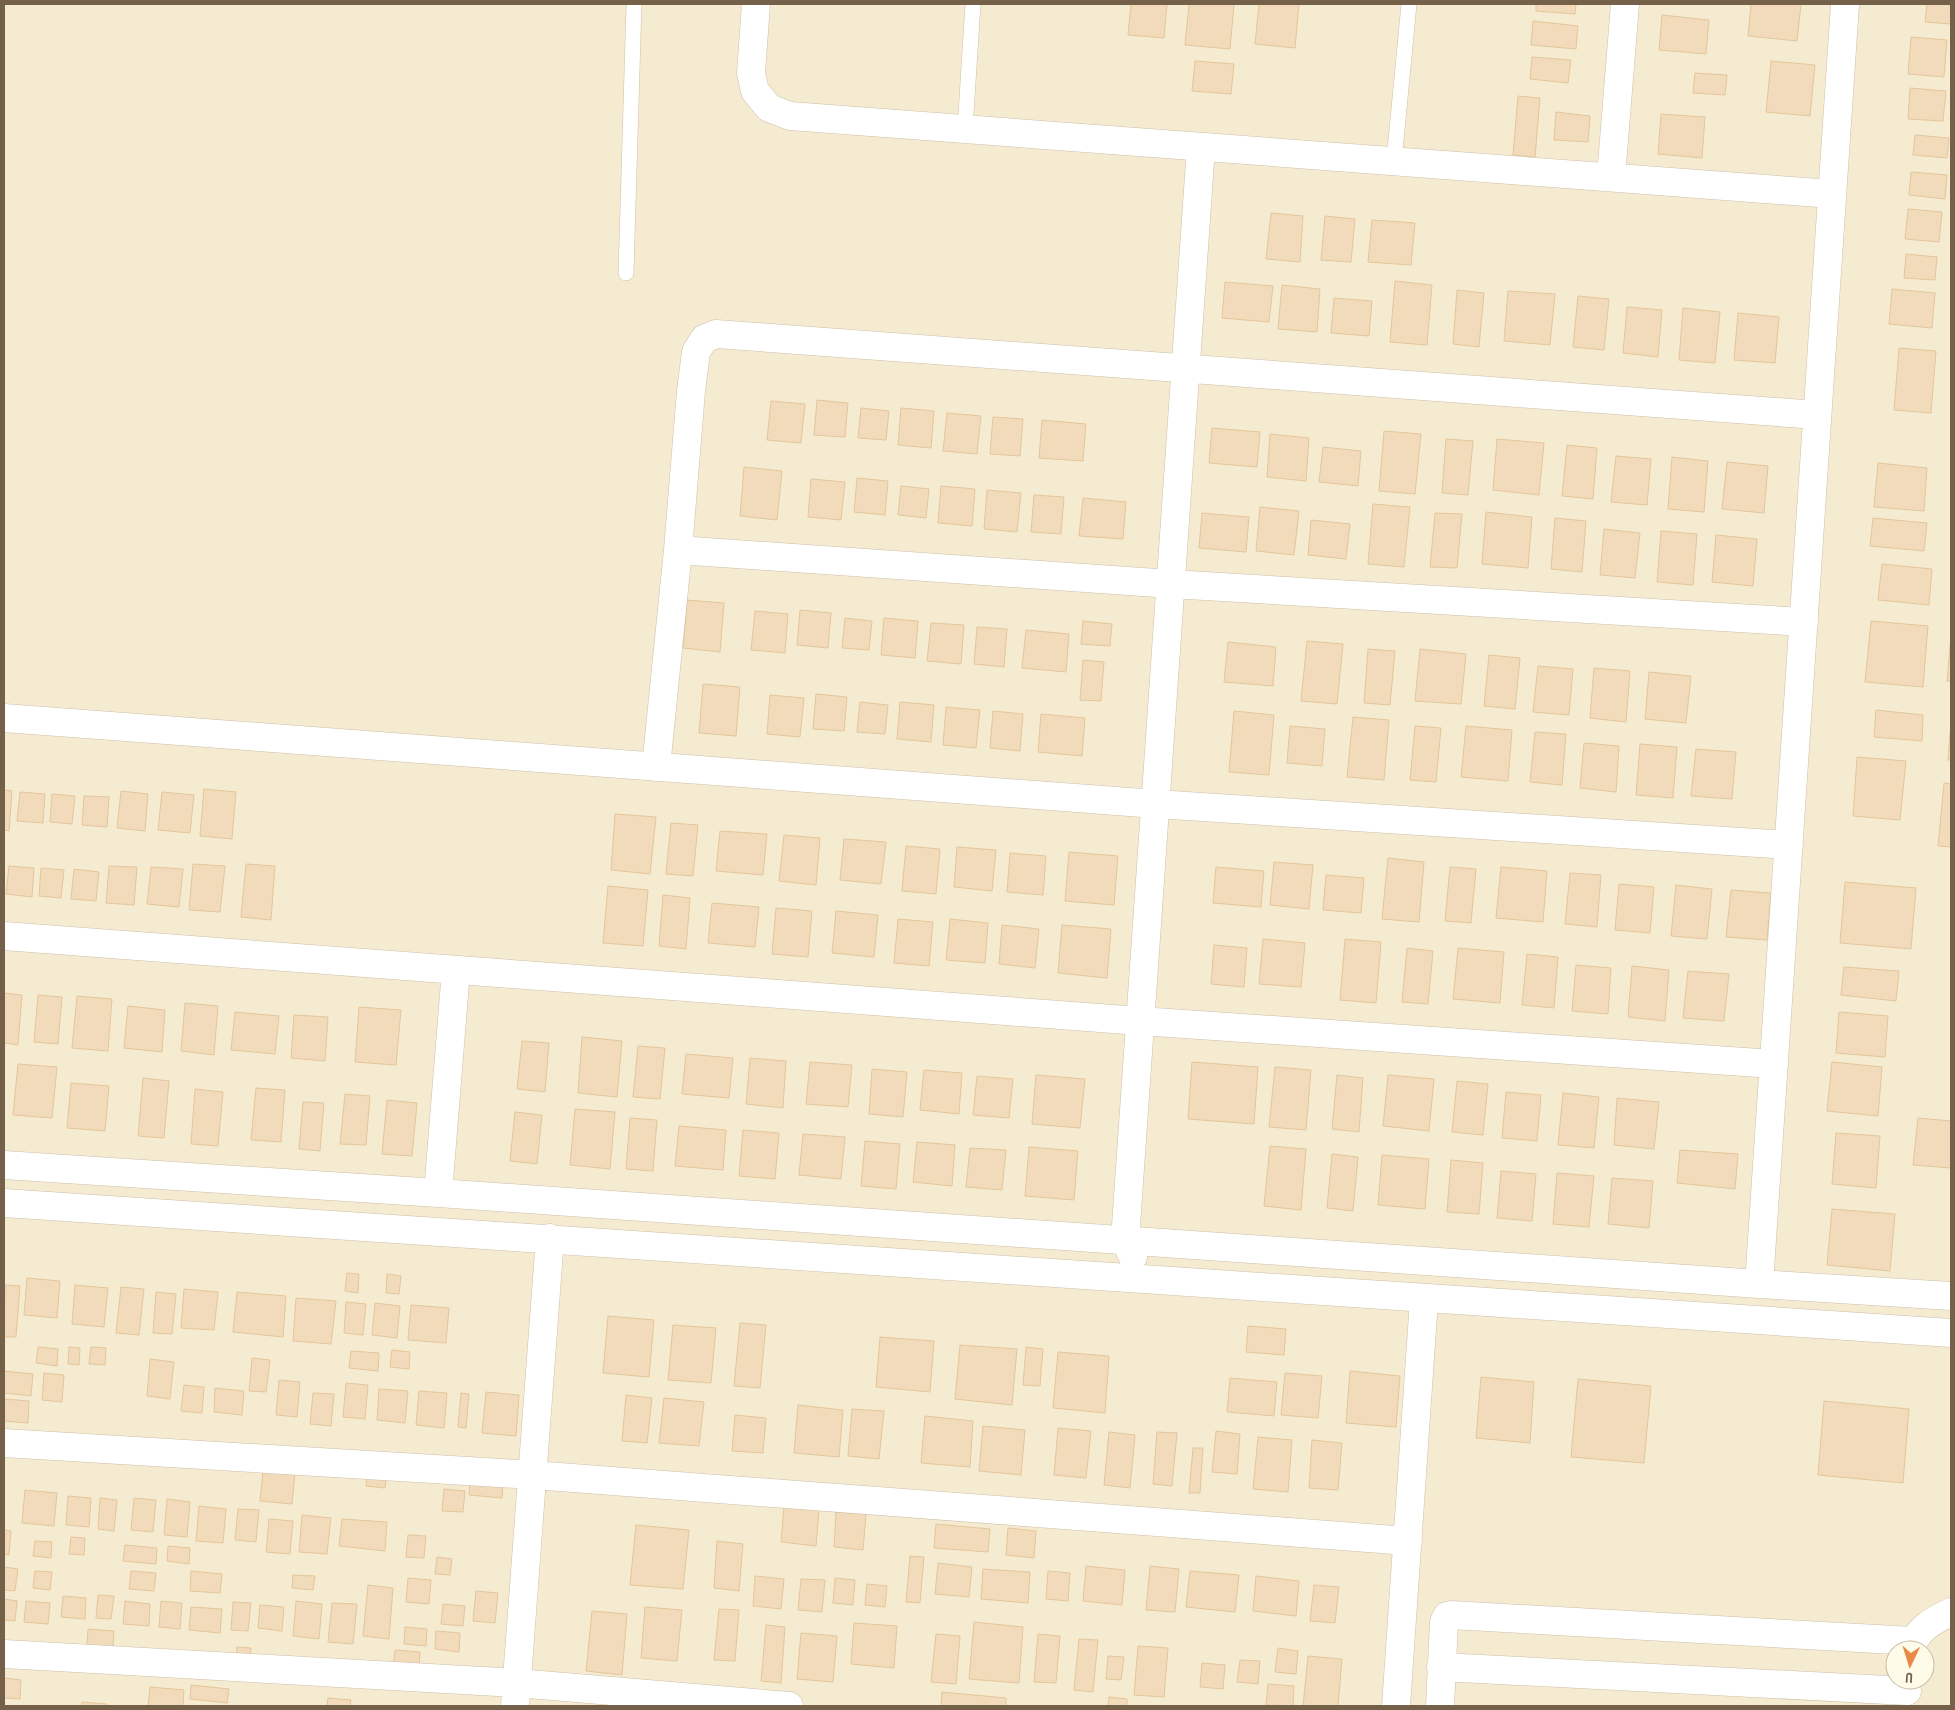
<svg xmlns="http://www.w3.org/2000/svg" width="1955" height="1710" font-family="'PT Sans Narrow',sans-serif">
<rect width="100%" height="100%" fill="#fcf8e3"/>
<path fill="#f4ebd1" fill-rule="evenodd" d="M4 4H1951V1706H4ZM1895 1650H1925V1680H1895Z"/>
<path fill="#f2dbba" stroke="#e5c69a" d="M1131 4H1167L1164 38 1128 35Z
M1189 4H1234L1230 49 1185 45Z
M1259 4H1299L1295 48 1255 44Z
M1536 4H1576L1575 14 1536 11Z
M1751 4H1801L1797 41 1748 36Z
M1927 4H1951V24L1925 22Z
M1662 15 1709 20 1706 54 1659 50Z
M1533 21 1578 26 1576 49 1531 45Z
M1911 37 1947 40 1944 77 1908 74Z
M1532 57 1571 60 1568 83 1530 79Z
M1195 61 1234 64 1231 94 1192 91Z
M1771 61 1815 65 1810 116 1766 112Z
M1695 73 1727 75 1725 95 1693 93Z
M1910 88 1946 91 1943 121 1908 119Z
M1518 96 1540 98 1535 157 1513 155Z
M1556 112 1590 116 1588 142 1554 140Z
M1661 114 1705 117 1702 158 1658 154Z
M1915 135 1949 138 1947 158 1913 155Z
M1911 172 1947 175 1945 199 1909 195Z
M1908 209 1942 212 1939 242 1905 239Z
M1271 213 1303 216 1300 262 1266 259Z
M1325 216 1355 219 1351 262 1321 260Z
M1372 220 1415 223 1411 265 1368 262Z
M1906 254 1937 257 1935 280 1904 278Z
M1395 281 1432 285 1427 345 1390 342Z
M1225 282 1273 286 1269 322 1222 318Z
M1282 285 1320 289 1317 332 1278 329Z
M1892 289 1935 293 1932 328 1889 324Z
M1457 290 1484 293 1479 347 1453 344Z
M1508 291 1555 294 1550 345 1504 341Z
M1578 296 1609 299 1604 350 1573 347Z
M1334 298 1372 301 1369 336 1331 333Z
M1627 307 1662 310 1658 357 1623 353Z
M1683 308 1720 312 1715 363 1679 360Z
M1738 313 1779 317 1775 363 1734 360Z
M1899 348 1936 351 1931 413 1894 410Z
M817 400 848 403 845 437 814 435Z
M771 401 805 404 801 443 767 440Z
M861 408 889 411 886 440 858 438Z
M901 408 934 411 931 448 898 445Z
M947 413 981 416 977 454 943 451Z
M993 417 1023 419 1020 456 990 454Z
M1042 420 1086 424 1083 461 1039 458Z
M1212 428 1260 432 1257 467 1209 463Z
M1384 431 1421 434 1415 494 1379 491Z
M1270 434 1309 438 1306 481 1267 477Z
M1446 439 1473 441 1468 495 1442 493Z
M1497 439 1544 443 1539 495 1493 490Z
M1567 445 1597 448 1593 499 1562 496Z
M1323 447 1361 451 1358 486 1319 482Z
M1616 456 1651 459 1647 505 1611 502Z
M1672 457 1708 461 1704 512 1668 509Z
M1727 462 1768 466 1764 513 1722 509Z
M1878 463 1927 468 1924 511 1874 507Z
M744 467 782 471 777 520 740 516Z
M857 478 888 481 885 515 854 512Z
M811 479 845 482 841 520 808 517Z
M901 486 929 489 926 518 898 515Z
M941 486 975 489 972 526 938 523Z
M987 490 1021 493 1017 532 984 529Z
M1034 495 1064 497 1061 534 1031 532Z
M1083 498 1126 502 1123 539 1079 536Z
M1373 504 1410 507 1404 567 1368 564Z
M1260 507 1299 511 1294 555 1256 551Z
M1486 512 1532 517 1528 568 1482 564Z
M1202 513 1249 517 1246 552 1199 548Z
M1435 513 1462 514 1457 568 1430 567Z
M1555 518 1586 521 1582 572 1551 569Z
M1873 518 1927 523 1924 551 1870 546Z
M1311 520 1350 524 1346 559 1308 555Z
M1604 529 1640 533 1635 578 1600 575Z
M1661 531 1697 534 1693 585 1657 582Z
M1716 535 1757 539 1753 586 1712 582Z
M1882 564 1932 569 1929 605 1878 600Z
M687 600 724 603 720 652 683 648Z
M800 610 831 613 828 648 797 645Z
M755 611 788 614 785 653 751 650Z
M845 618 872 621 869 650 842 648Z
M884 618 918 621 915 658 881 655Z
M1083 621 1112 624 1110 646 1081 644Z
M1871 621 1928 626 1923 687 1865 682Z
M931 623 964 625 961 664 927 661Z
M977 627 1007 629 1004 667 974 664Z
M1026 630 1069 634 1066 672 1022 668Z
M1951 636V681H1947Z
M1307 641 1343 644 1337 704 1301 701Z
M1228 642 1276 647 1273 686 1224 682Z
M1368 649 1395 651 1390 705 1364 703Z
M1420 649 1466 654 1461 704 1415 701Z
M1489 655 1520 658 1515 709 1484 706Z
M1083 660 1104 662 1101 701 1080 700Z
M1538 666 1573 669 1569 715 1533 712Z
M1594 668 1630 671 1626 722 1590 718Z
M1649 672 1691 676 1686 723 1645 719Z
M703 684 740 687 736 736 699 733Z
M816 694 847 697 844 731 813 729Z
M770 695 804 698 800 737 767 734Z
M860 702 888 705 885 734 857 732Z
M900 702 934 705 931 742 897 739Z
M946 707 980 710 976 748 943 745Z
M1876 710 1923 715 1922 741 1874 737Z
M993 711 1023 714 1020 751 990 748Z
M1234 711 1274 715 1269 775 1229 772Z
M1041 714 1085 718 1082 756 1038 752Z
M1353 717 1389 720 1384 780 1347 777Z
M1951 721V760H1948Z
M1290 726 1325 729 1322 766 1287 763Z
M1415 726 1441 728 1436 782 1410 780Z
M1466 726 1512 730 1508 781 1461 777Z
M1535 732 1566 734 1562 785 1530 782Z
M1584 743 1619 746 1616 792 1580 788Z
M1640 744 1677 747 1673 798 1636 795Z
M1696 749 1736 752 1732 799 1691 796Z
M1857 757 1906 761 1900 820 1853 816Z
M1944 783 1951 784V847L1938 846Z
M204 789 236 792 232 839 200 836Z
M4 790 12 791 9 831 4 830Z
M121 791 148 794 145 831 117 828Z
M20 792 45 794 43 823 17 821Z
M162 792 194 795 190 833 158 830Z
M52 794 75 796 72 824 50 822Z
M84 796 109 797 107 827 82 825Z
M615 814 656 817 650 874 611 870Z
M671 823 698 825 693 876 666 874Z
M720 831 767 834 763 875 716 871Z
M784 835 820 838 816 885 779 881Z
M844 839 886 842 881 884 840 880Z
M906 846 940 849 936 894 902 891Z
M957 847 996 850 992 891 954 887Z
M1069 852 1118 856 1114 905 1065 901Z
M1010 853 1046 856 1043 895 1007 892Z
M1388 858 1424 862 1419 922 1382 919Z
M1274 862 1313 865 1309 909 1270 905Z
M193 864 225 866 220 912 189 910Z
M246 864 275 866 271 920 241 917Z
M9 866 34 868 32 897 6 894Z
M109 866 137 867 134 905 106 903Z
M151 867 183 869 179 907 147 904Z
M1216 867 1264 871 1261 907 1213 903Z
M1450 867 1476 869 1471 923 1445 921Z
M1501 867 1547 871 1543 922 1496 918Z
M41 868 64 870 61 898 39 896Z
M74 869 99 872 96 901 71 899Z
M1570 873 1601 875 1597 927 1565 924Z
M1326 875 1364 878 1361 913 1323 910Z
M1845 882 1916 888 1911 949 1840 943Z
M1619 884 1654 887 1650 933 1615 930Z
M1676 885 1712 889 1707 939 1671 936Z
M608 886 648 890 643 946 603 943Z
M1731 890 1771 893 1767 940 1726 937Z
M663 895 690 898 686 949 659 946Z
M712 903 759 907 755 947 708 943Z
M776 908 812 911 808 957 772 954Z
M836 911 878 915 874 957 832 953Z
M898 919 933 922 929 966 894 963Z
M950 919 988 923 985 963 946 960Z
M1002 925 1039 929 1035 968 999 964Z
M1062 925 1111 929 1107 978 1058 973Z
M1263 939 1305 943 1301 987 1259 984Z
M1345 939 1381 942 1376 1003 1340 1000Z
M1214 945 1247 948 1244 987 1211 984Z
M1407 948 1433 951 1428 1004 1402 1002Z
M1458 948 1504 952 1500 1003 1453 999Z
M1527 954 1558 957 1554 1008 1522 1005Z
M1576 965 1611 968 1608 1014 1572 1011Z
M1632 966 1669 970 1665 1021 1628 1017Z
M1844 967 1899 971 1896 1001 1841 995Z
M1688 971 1729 974 1724 1021 1683 1018Z
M4 993 22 995 18 1045 4 1043Z
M38 995 62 997 58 1044 34 1042Z
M77 996 112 999 108 1051 72 1048Z
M185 1003 218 1006 214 1055 181 1051Z
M128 1006 165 1010 162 1052 124 1048Z
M359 1007 401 1010 396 1065 355 1062Z
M235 1012 279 1016 275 1054 231 1050Z
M1839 1012 1888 1016 1885 1057 1836 1053Z
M294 1015 328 1017 325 1061 291 1058Z
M582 1037 622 1041 617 1097 578 1093Z
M522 1041 549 1043 545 1092 517 1089Z
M638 1046 665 1048 660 1099 633 1097Z
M686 1054 733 1058 729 1098 682 1094Z
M750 1058 786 1061 783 1108 746 1104Z
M810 1062 852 1065 848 1107 806 1104Z
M1192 1062 1258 1067 1254 1124 1188 1119Z
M1832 1062 1882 1067 1878 1116 1827 1111Z
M18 1064 57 1067 52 1118 13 1115Z
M1275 1067 1311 1070 1306 1130 1269 1127Z
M872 1069 907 1072 903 1117 869 1114Z
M924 1070 962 1073 959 1114 920 1110Z
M1036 1075 1085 1079 1080 1128 1032 1124Z
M1337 1075 1363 1078 1359 1132 1332 1129Z
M1388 1075 1434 1079 1429 1131 1383 1126Z
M977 1076 1013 1079 1009 1118 973 1115Z
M143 1078 169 1081 164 1138 138 1136Z
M1457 1081 1488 1084 1483 1135 1452 1132Z
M71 1083 109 1086 105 1131 67 1128Z
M256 1088 285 1090 281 1142 251 1140Z
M195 1089 223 1092 218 1146 191 1144Z
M1506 1092 1541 1095 1537 1141 1502 1138Z
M1563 1093 1599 1097 1594 1148 1558 1145Z
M345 1094 370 1096 366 1145 340 1144Z
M1617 1098 1659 1102 1654 1149 1614 1145Z
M387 1100 417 1103 412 1156 382 1154Z
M303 1102 324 1103 320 1151 299 1149Z
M575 1109 615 1112 610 1169 570 1165Z
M515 1112 542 1115 537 1164 510 1161Z
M630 1118 657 1120 653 1171 626 1169Z
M1918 1118 1951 1121V1168L1913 1165Z
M679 1126 726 1130 723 1170 675 1166Z
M743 1130 779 1133 775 1179 739 1176Z
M1836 1133 1880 1136 1876 1188 1832 1184Z
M803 1134 845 1137 841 1179 799 1175Z
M865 1141 900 1144 896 1189 861 1186Z
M917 1142 955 1145 952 1186 913 1182Z
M1270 1146 1306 1149 1301 1210 1264 1206Z
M1029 1147 1078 1151 1074 1200 1025 1196Z
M970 1148 1006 1150 1002 1190 966 1187Z
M1680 1150 1738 1154 1735 1189 1677 1183Z
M1332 1154 1358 1157 1353 1211 1327 1208Z
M1382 1155 1429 1159 1425 1209 1378 1205Z
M1451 1160 1483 1163 1479 1214 1447 1212Z
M1501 1171 1536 1174 1532 1221 1497 1218Z
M1557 1173 1594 1176 1589 1227 1553 1224Z
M1612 1178 1653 1181 1649 1228 1608 1224Z
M1832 1209 1895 1214 1890 1271 1827 1265Z
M347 1273 359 1274 358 1293 345 1291Z
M387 1274 401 1276 399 1294 386 1293Z
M27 1278 60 1281 57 1318 24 1315Z
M5 1285 20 1286 16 1337H4Z
M75 1285 108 1288 104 1327 72 1324Z
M121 1287 144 1289 139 1335 116 1333Z
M184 1289 218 1292 214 1330 181 1328Z
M156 1292 176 1294 172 1334 153 1333Z
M237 1292 286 1296 283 1337 233 1332Z
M296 1298 336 1301 331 1344 293 1341Z
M346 1302 366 1304 363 1335 344 1333Z
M375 1303 400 1306 397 1338 372 1335Z
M411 1305 449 1308 446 1343 408 1340Z
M608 1316 654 1320 649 1377 603 1373Z
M740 1323 766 1325 760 1388 734 1386Z
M673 1325 716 1328 711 1383 668 1380Z
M1248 1326 1286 1329 1284 1355 1246 1352Z
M880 1337 934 1341 930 1392 876 1387Z
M960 1345 1017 1349 1012 1405 955 1399Z
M38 1347 58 1349 57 1366 36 1363Z
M69 1347 80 1348 79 1365 68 1364Z
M91 1347 106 1348 105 1365 89 1364Z
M1026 1347 1043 1349 1040 1386 1023 1385Z
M392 1350 410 1352 409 1369 390 1367Z
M351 1351 379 1353 378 1371 349 1368Z
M1058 1352 1109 1356 1105 1413 1053 1408Z
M252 1358 270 1360 266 1392 249 1391Z
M150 1359 174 1362 170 1399 147 1396Z
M4 1371 33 1374 31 1396 4 1393Z
M1350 1371 1400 1376 1396 1427 1346 1423Z
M44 1373 64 1375 62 1402 42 1400Z
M1285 1373 1322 1376 1318 1418 1281 1415Z
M1481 1377 1534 1382 1530 1443 1476 1438Z
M1230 1378 1277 1382 1274 1416 1227 1412Z
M1578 1379 1651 1386 1644 1463 1571 1457Z
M279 1380 300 1382 297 1417 276 1415Z
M346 1383 368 1385 365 1419 343 1417Z
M184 1385 204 1387 202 1413 181 1411Z
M215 1388 244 1391 242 1415 214 1412Z
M379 1389 408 1391 405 1423 377 1420Z
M419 1391 447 1393 444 1428 416 1425Z
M486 1392 519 1395 516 1436 482 1433Z
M313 1393 334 1394 331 1426 310 1424Z
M461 1393 469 1394 466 1428 458 1427Z
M626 1395 652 1398 647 1443 622 1441Z
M664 1398 704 1402 699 1446 659 1443Z
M4 1399 29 1401 28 1423 4 1421Z
M1824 1401 1909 1409 1903 1483 1818 1475Z
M798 1405 843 1410 839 1457 794 1453Z
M852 1409 884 1411 879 1459 848 1456Z
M735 1415 766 1418 763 1453 732 1451Z
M925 1416 973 1421 970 1467 921 1463Z
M983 1426 1025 1430 1021 1475 979 1471Z
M1058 1428 1091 1431 1086 1478 1054 1475Z
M1216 1431 1240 1434 1237 1474 1212 1472Z
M1109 1432 1135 1435 1130 1488 1104 1485Z
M1157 1432 1177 1433 1172 1486 1153 1484Z
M1258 1437 1292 1440 1288 1492 1253 1489Z
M1312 1440 1342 1443 1338 1490 1309 1488Z
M1193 1448H1203L1200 1493H1189Z
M263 1471 295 1474 292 1504 260 1501Z
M367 1471 387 1473 385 1488 366 1486Z
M470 1481 503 1484 502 1498 469 1495Z
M444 1489 465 1491 463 1512 442 1511Z
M25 1490 57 1493 54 1526 22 1523Z
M68 1496 91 1498 89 1527 66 1525Z
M100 1498 117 1500 114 1531 98 1529Z
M134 1498 156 1500 153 1532 131 1530Z
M167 1499 190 1502 187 1537 164 1535Z
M199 1506 226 1509 223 1543 196 1541Z
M784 1507 819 1510 816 1546 781 1542Z
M238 1509 259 1510 256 1542 235 1540Z
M836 1512 866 1514 863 1550 834 1547Z
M302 1515 331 1518 327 1554 299 1552Z
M269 1519 293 1521 290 1554 266 1552Z
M342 1519 387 1522 385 1551 339 1546Z
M936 1524 990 1529 988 1552 934 1548Z
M636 1525 689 1530 683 1589 630 1585Z
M1008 1528 1036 1531 1034 1558 1006 1555Z
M4 1530 11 1531 9 1555 4 1554Z
M408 1535 426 1536 424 1558 406 1557Z
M71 1537 85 1538 84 1555 69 1554Z
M35 1541 52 1542 51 1558 33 1556Z
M717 1541 743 1544 739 1591 714 1588Z
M125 1545 157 1548 156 1564 123 1561Z
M168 1546 190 1548 189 1564 167 1561Z
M910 1556 924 1557 920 1603 906 1602Z
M437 1557 452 1559 450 1575 435 1574Z
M938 1563 972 1567 969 1597 935 1594Z
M1086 1566 1125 1570 1122 1605 1083 1601Z
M1150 1566 1179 1569 1175 1612 1146 1610Z
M4 1567 18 1569 15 1591 4 1590Z
M983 1569 1030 1572 1028 1603 981 1599Z
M35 1571 52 1572 50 1590 33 1588Z
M131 1571 156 1573 154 1591 129 1589Z
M191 1571 222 1574 220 1593 190 1591Z
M1048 1571 1070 1573 1068 1601 1046 1599Z
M1190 1571 1239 1575 1235 1612 1186 1607Z
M293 1575 315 1576 313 1590 292 1588Z
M755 1576 784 1579 781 1609 753 1606Z
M1256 1576 1299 1581 1296 1616 1253 1611Z
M408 1578 431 1580 429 1604 406 1602Z
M835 1578 855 1580 853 1605 833 1603Z
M801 1579 825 1580 822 1612 798 1610Z
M867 1584 887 1586 885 1607 865 1605Z
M368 1585 393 1588 389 1639 363 1636Z
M1314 1585 1339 1587 1335 1623 1310 1621Z
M476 1591 498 1593 495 1623 473 1621Z
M98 1595 114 1596 111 1619 96 1618Z
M63 1596 86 1598 85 1619 61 1617Z
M4 1599 17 1601 15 1621 4 1620Z
M26 1601 50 1603 48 1624 24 1622Z
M125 1601 150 1604 149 1626 123 1624Z
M161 1601 182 1603 180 1629 159 1627Z
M296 1601 322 1604 319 1639 293 1636Z
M233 1602 251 1603 248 1631 231 1630Z
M332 1603 357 1604 353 1644 328 1642Z
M443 1604 465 1606 463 1626 441 1624Z
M260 1605 284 1607 282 1631 258 1628Z
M191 1607 222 1609 220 1633 189 1630Z
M645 1607 682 1610 677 1661 641 1658Z
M719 1609 739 1610 735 1661 714 1660Z
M592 1611 627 1614 622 1675 586 1671Z
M974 1622 1023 1627 1019 1683 969 1679Z
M854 1623 897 1626 894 1668 851 1664Z
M766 1625 785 1627 781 1683 761 1681Z
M405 1627 427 1629 426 1646 404 1644Z
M88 1629 114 1631 113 1647 87 1645Z
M436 1631 460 1633 459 1652 435 1649Z
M801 1633 837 1636 833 1682 797 1679Z
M936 1634 960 1636 956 1684 931 1682Z
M1038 1634 1060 1636 1056 1683 1034 1682Z
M1079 1639 1098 1640 1093 1692 1074 1690Z
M1138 1646 1168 1648 1164 1697 1134 1695Z
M237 1647 251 1648 250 1664 236 1662Z
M1278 1648 1298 1651 1296 1674 1275 1672Z
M395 1650 420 1652 419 1670 393 1668Z
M1108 1656 1124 1657 1121 1680 1106 1679Z
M1308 1656 1342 1659 1338 1706H1303Z
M1240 1660 1260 1661 1258 1684 1237 1682Z
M1202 1663 1225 1665 1223 1689 1200 1687Z
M4 1678 21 1680 20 1699 4 1698Z
M1268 1684 1294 1686 1293 1706 1266 1705Z
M191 1685 229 1689 227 1703 190 1699Z
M150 1687 184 1690 183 1706H148Z
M942 1692 1006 1698V1706H941Z
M1109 1697 1127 1699V1706H1108Z
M328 1698 351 1700 350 1706H327Z
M82 1702 107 1704V1706H81Z"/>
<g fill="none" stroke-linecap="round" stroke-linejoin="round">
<g stroke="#cec0a9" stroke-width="16">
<path id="service" d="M965 129 973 4
M1394 161 1409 4
M626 273 634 4"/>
</g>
<g stroke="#cec0a9" stroke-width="29">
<path id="minor" d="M756 4 751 73 755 91 769 108 790 116 1832 194
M1611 177 1625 4
M678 550 691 391 696 352 704 339 716 334 1817 415
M4 718 1156 804 1789 845
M656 767 678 550 1171 584 1804 622
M4 936 1140 1021 1774 1064
M4 1165 438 1193 1759 1284 1951 1296
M438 1193 456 970
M4 1203C653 1244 1302 1292 1951 1333
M1133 1257 1125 1240 1201 147
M1759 1284 1845 4
M4 1443 533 1475 1408 1541
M1910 1650C1917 1629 1932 1621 1951 1612
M4 1654 517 1683 789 1706
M1441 1667 1907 1691
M515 1706 550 1238
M1396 1706 1424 1300
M1440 1706 1444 1622 1447 1616 1451 1615 1913 1641"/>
</g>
<use href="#service" stroke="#fff" stroke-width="15"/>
<use href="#minor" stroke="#fff" stroke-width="28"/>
</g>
<rect width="1955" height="1710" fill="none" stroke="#756149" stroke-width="10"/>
<g transform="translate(1910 1665) rotate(184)"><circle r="24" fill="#fffbe9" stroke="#c8bda9"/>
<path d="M0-4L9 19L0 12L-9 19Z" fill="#e88a46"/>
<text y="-8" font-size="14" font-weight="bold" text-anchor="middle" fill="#756149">U</text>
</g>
</svg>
